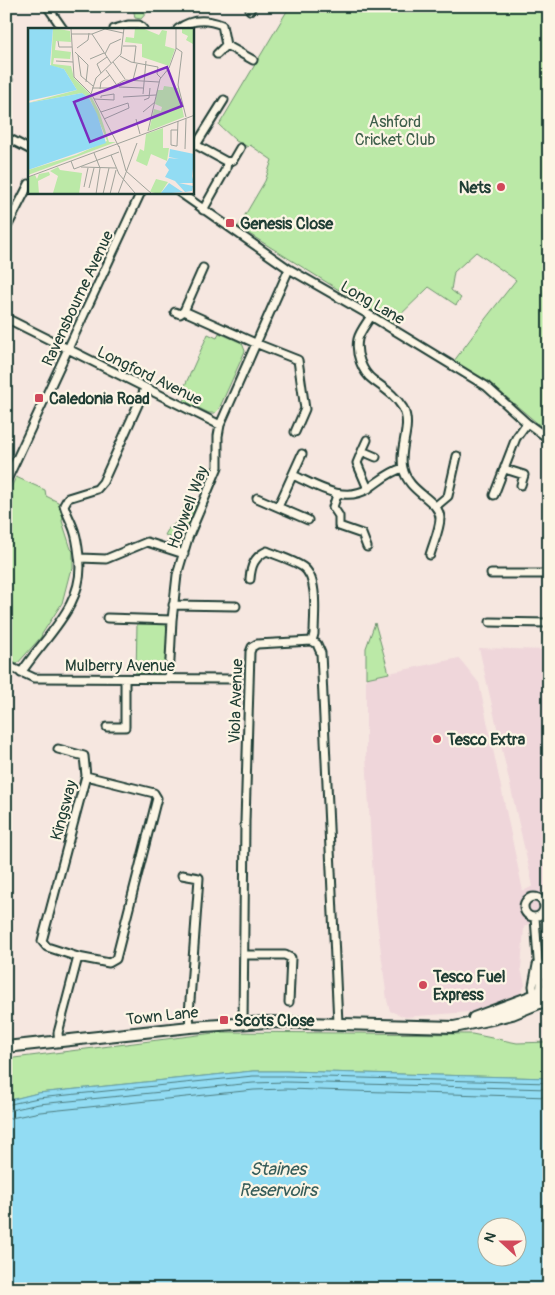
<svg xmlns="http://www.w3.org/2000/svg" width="555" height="1295" font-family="Pangolin,sans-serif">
<rect width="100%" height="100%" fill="#f6e7e0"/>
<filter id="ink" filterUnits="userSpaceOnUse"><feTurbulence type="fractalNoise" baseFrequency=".02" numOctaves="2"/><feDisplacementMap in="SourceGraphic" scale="10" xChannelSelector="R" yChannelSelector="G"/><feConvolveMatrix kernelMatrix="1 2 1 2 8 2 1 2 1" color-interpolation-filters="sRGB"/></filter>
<g filter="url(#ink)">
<path fill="#efd6da" d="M479 648 549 650V908L524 927 521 969 525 985 519 995 469 1012 405 1017 390 1011 387 1000 374 896 366 755V678L459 658 479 683 523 891 533 886Z"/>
<path fill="#bbe9a7" stroke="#6d936e" d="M133 6H158L148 11 141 19 135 18Z
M290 6H549V433L492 385 454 361 486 318 516 280 476 252 454 272 451 290 461 298 456 305 429 287 392 323 238 227 265 181 272 160 250 145 248 147 236 141 219 125Z
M219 333 242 343 245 351 219 409 215 413H209L184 401 187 395 182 392 208 334 217 338Z
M16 477 45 490 46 496 58 502 63 517 62 521 71 549 73 551V569L70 572 62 603 42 634 41 637 17 664 6 657V498Z
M186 502 196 506 181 542 165 535 169 528 178 521Z
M137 623H167C166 633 168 670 160 675 155 678 143 675 136 675Z
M375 623 389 673 366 678V648Z
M222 1032 472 1034 517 1043 549 1042V1078L286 1071H253L38 1093 6 1101V1059Z"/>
<path fill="#92dcf3" stroke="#649ca7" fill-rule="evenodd" d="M253 1071H286L549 1078V1289H6V1101L38 1093ZM488 1228H518V1258H488Z"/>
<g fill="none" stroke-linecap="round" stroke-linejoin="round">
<path stroke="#4d7d80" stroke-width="1" d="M6 1105 38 1098 253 1076H286L549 1083
M6 1111 39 1104 253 1083 286 1082 549 1089
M6 1119 40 1112 254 1090 286 1089 549 1097"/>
<g stroke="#1f3d34" stroke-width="11">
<path id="minor" d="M47 6 63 29
M250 10 252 6
M114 29 128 25H139L143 29
M178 29C192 18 207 19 222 25L226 45 253 60
M217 54 226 45
M6 80H8
M6 137 29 149
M227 162 233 160 240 148
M179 192 289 269 371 316 486 386 527 423 549 439
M203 210 226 169 227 162 196 145 224 100
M6 229 29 184
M184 311 203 268
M175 312 180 314 184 311 255 343 298 360 305 409 295 432
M371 316C367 323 360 331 358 339 355 353 362 372 373 380 385 389 395 395 403 408 413 427 398 448 403 468 408 493 439 499 440 518 440 529 433 544 430 555
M6 318 220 425
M362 451 367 440
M505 469 524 475 521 485
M293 475C317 486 344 504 369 488 381 480 389 472 403 468
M6 482 141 192
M368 489 357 463 362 451 376 457
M337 495 333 507 339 516V526L362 534 367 547
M494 495 516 438 527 423
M257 498 308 520
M436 506 448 496 457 456
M278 507 302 454
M80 558 106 559 147 542 184 554
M491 574H549
M250 579C251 566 254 557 267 551 278 556 293 560 303 567 319 578 314 616 314 634L312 641
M173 605 236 606
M107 618 172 620
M490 622 549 623
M6 665 34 678 237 679
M21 673C44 637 87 604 79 556 78 547 77 538 74 530 71 521 66 513 64 505L68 498 97 489 103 482 145 389
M169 679 172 620 177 575 188 538 218 467V436L220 425 289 269
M107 727H125V679
M58 749 84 756 86 776
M182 875 199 878 189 1014 190 1027
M524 907a10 10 0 1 1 20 0a10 10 0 1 1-20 0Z
M535 917 538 960 541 981 540 996
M244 955H285L291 958 289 1002
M540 964 549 978
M535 998 533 986 537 965
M243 1023 245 822 250 652 252 647 257 644 312 641 317 644 321 653 338 1023
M59 1041 58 1033 78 957 109 963 116 959 157 798 154 793 86 776 42 941 47 947 78 957"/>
</g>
<g stroke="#1f3d34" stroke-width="14">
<path id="secondary" d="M474 1018 549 990
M6 1047 190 1027 267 1022 454 1027 492 1019 512 1014 549 999"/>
</g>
<use href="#minor" stroke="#fcf5e5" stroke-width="7"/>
<use href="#secondary" stroke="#fcf5e5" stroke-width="10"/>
</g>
</g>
<g fill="#d1495b" stroke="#fcf5e5" stroke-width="2">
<circle cx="501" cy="187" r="5"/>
<rect x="225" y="218" width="10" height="10" rx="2.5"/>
<rect x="34" y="393" width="10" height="10" rx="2.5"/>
<circle cx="437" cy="739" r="5"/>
<circle cx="423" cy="985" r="5"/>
<rect x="219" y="1015" width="10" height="10" rx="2.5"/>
</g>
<g text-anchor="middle" stroke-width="4.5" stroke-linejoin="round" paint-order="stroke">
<g font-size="16" fill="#3e5f4b" stroke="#fcf5e5">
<text x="395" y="127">Ashford<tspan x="395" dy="18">Cricket Club</tspan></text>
</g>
<g font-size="16" font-weight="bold" fill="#1f3d34" stroke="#fcf5e5" text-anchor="start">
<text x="491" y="193" text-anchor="end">Nets</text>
<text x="240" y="229">Genesis Close</text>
<text x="49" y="404">Caledonia Road</text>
<text x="447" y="745">Tesco Extra</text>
<text x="433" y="982">Tesco Fuel<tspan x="433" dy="18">Express</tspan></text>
<text x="234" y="1026">Scots Close</text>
</g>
<g font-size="16" fill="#1f3d34" stroke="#fcf5e5">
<text transform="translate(77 298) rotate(-65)" y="6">Ravensbourne Avenue</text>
<text transform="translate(373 302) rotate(30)" y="6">Long Lane</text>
<text transform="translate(150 375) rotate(26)" y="6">Longford Avenue</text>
<text transform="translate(187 507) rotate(-69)" y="6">Holywell Way</text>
<text x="120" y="671">Mulberry Avenue</text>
<text transform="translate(235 701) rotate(-88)" y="6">Viola Avenue</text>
<text transform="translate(63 810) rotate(-75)" y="6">Kingsway</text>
<text transform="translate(162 1015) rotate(-6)" y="6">Town Lane</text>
</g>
<g font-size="18" font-style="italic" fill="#365d5a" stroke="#fcf5e5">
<text x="278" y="1175">Staines<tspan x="278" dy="21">Reservoirs</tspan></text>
</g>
</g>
<g transform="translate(28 28)">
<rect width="166" height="166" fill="#f6e7e0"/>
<path d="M25 0 42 3 43 14 28 13 27 22 43 24 42 31 26 30 25 36 43 38 46 50 62 66 71 83 81 114H88L0 147V142L48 127 79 113 62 71 54 65 0 75 49 62 36 41 23 38ZM107 0H114L131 7 134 2 139 3 137 18 147 21 141 38 114 29V16L97 14 98 9 106 10ZM154 0H166L165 16 158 12 160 8 154 5ZM136 58 150 60 156 89 121 103 126 81 133 83 134 79 127 76 129 62H135ZM135 100V120H141L139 133 123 126 119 138 108 133 112 121 116 123 118 106ZM30 139 32 142 54 145 51 166H1L0 149 7 147 9 151 11 146 21 144 22 147 10 153 11 166 25 165 30 148 22 143ZM128 151 140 154 132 166 122 164Z" fill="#bbe9a7"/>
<path d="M0 0H25L22 37 36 41 49 62 0 73ZM54 65 61 70 69 86 78 115 0 142V75ZM142 121 166 126V133L159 132 166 133 164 148 166 155H151L165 158 164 163 157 164 147 153 137 149 141 142 137 137 141 130 151 131 141 129ZM141 155 153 163 155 164 132 166Z" fill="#92dcf3"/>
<path fill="none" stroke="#a0a39b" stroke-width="1" d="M43 0 46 49 64 67 91 119M43 6H64M64 6 83 35M64 6 77 1 95 5M30 13 31 19H44M95 18H108L106 35M49 20 60 12 61 5M148 20 154 24 150 57 158 89M47 24 60 37 58 54M77 26 82 16 93 11M50 27 53 48 65 58M92 28 103 34 130 39 129 46 133 50M62 31 76 25M28 33 45 34M85 34 97 51M78 42 88 56M73 45 69 36 79 29M105 52 109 36M91 59 115 60M64 60H82L97 52 131 54M72 61 73 54 82 47M63 66 68 50 93 26 96 0M115 66 118 33M95 69 128 67M66 71 86 72V66L73 68V70M116 72 121 70 122 60M73 84 100 75 101 80 76 91M115 84 127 74M108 91 112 106M150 102H143V117L148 118H149L150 93M120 103 132 51 141 40 148 21V0M91 118 98 143 124 166M157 121 158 91M66 125 72 140 68 166M83 127 91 146 107 165M43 133 46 141 91 124M53 139 88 140M0 149 167 87M56 159 60 140M61 160 66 140M75 166 81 140M82 166 88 142M90 166 109 115"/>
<path fill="#7b2cbf" fill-opacity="0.15" stroke="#7b2cbf" stroke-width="2.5" d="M139 39 154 78 62 114 46 74Z"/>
<rect width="166" height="166" fill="none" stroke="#1f3d34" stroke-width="2.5"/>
</g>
<rect width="555" height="1295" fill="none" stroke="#fcf5e5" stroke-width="25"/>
<rect x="12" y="12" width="530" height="1270" fill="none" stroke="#1f3d34" stroke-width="2" filter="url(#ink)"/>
<g transform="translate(502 1242) rotate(291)"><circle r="24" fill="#fcf5e5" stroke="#a4ab9e"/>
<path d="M0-4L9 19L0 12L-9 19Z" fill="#d1495b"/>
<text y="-8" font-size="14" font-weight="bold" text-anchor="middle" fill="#1f3d34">N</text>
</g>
</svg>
